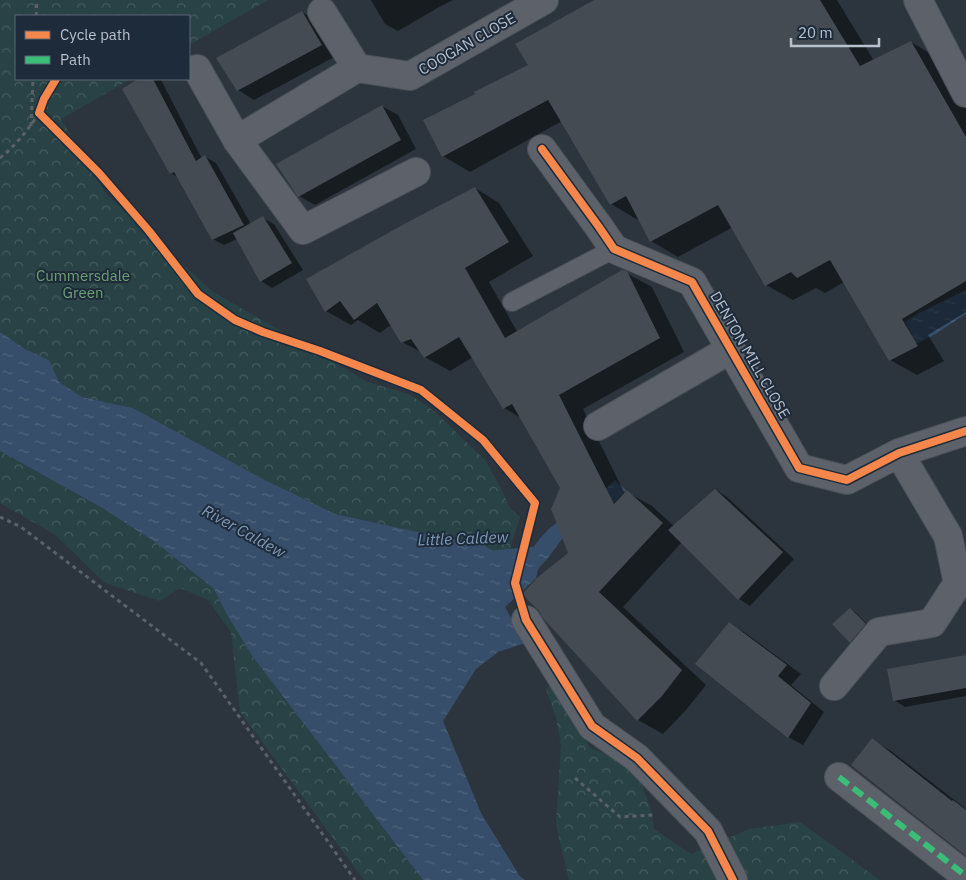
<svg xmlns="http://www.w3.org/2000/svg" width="966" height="880" font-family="'IBM Plex Sans',sans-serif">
<defs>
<pattern id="forest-crowns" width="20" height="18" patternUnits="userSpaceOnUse" patternTransform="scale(1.25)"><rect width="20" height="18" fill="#284245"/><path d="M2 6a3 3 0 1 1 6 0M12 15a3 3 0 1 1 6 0" fill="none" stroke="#455c5f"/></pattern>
<pattern id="water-ripples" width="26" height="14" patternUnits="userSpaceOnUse" patternTransform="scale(1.25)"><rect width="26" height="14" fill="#364e69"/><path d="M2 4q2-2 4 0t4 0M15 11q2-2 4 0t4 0" fill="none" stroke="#51667d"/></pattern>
</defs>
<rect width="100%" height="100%" fill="#2c353e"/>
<path fill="url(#forest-crowns)" d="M0 0H268L189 45V16H16V79H131L61 119 106 194 212 291 368 382 411 395 434 411 485 460 497 481 510 508 520 517 508 554 501 555 479 543 445 538 335 514 259 477 133 408 82 397 59 382 49 360 25 349 0 332Z
M0 451 104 509 155 542 214 589 226 613 253 657 423 880H364L240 712 231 632 208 600 180 588 160 601 105 583 54 534 0 503Z
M556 681 590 748 634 763 651 810 654 829 691 854 749 829 800 822 880 880H569L556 825 561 745 556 718 546 689Z"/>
<path fill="url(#water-ripples)" d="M966 290V314C954 321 928 341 916 343L905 322 919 313Z
M0 332 25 349 49 360 59 382 82 397 133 408 259 477 335 514 445 538 479 543 502 555 536 551 547 536 558 526 577 516 615 480 626 490 604 513 564 536 548 558 538 569 536 578 505 607 525 643 498 652 476 669 443 721 481 813 519 875 524 880H423L253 657 226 613 214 589 155 542 104 509 0 451Z"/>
<path fill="#0007" d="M371 0H453L441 6 398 31 385 24Z
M597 0H837L874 61 911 42 938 58 966 107V312L928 335 944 361 917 375 890 360 844 282 825 293 816 288 793 300 766 285 733 227 678 257 651 241 640 219 638 220 611 204 562 121 470 172 443 156 529 66Z
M302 12 318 22 338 55 254 100 238 90Z
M141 79 161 80 202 159 205 157 216 163 251 224 263 218 274 224 303 270 272 288 261 281 237 239 224 245 213 239 179 178 171 173 123 89Z
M382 106 398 115 416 149 315 205 299 196Z
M475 188 499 203 533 256 489 282 518 333 626 273 652 287 684 352 583 409 625 494 627 492 652 506 674 526 716 490 727 497 794 559 750 606 739 599 682 542 623 607 706 685 686 710 663 734 638 720 569 554 561 488 521 418 504 408 473 357 450 371 425 357 423 353 402 342 392 324 380 333 358 320 351 325 326 311Z
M850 609 855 612 870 627 856 645 851 642Z
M729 624 744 632 801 674 791 685 824 712 803 745 788 737Z
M966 656V696L905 707 894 700Z
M872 740 891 751 966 809V854Z"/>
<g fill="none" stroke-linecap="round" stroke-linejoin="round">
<path stroke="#364e69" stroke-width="9" d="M491 555 536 551C545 538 554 528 568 521"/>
</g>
<path fill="#444b52" d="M594 0H820L860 66 911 41 966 137V281L902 319 918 346 889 361 830 260 797 278 791 272 765 286 718 205 650 242 626 196 610 205 548 100 442 157 423 120 475 94 474 92 528 65 515 44Z
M302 11 322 45 237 91 216 58Z
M138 79H153L196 161 205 155 244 225 212 240 174 172 170 174 122 89Z
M382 105 401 140 298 197 276 164Z
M475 187 509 242 465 268 505 338 622 270 627 271 660 338 559 395 614 504 627 490 663 523 599 592 682 670 662 696 637 721 542 617 539 611 522 594 537 578 568 553 551 509 560 488 512 404 503 409 459 337 424 358 411 339 401 343 377 303 354 320 340 301 325 312 306 279 406 223Z
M263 216 292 263 260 282 233 233Z
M715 489 783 552 738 600 668 530Z
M850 608 866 624 850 643 832 624Z
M729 622 787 665 778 676 811 703 788 738 695 664Z
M966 655V688L893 701 887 669Z
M872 738 952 801 953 800 966 810V856L851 765Z"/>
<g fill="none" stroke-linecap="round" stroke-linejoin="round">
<g stroke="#4b5158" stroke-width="20">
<path id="lane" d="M512 302 614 249"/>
</g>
<g stroke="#4b5158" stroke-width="30">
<path id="street" d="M918 0 966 93
M322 12 357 68 410 76 544 0
M197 69 237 140 303 230 416 172
M237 140 357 68
M542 149 599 227 614 249 692 282 799 468 847 480 899 453 966 431
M598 426 731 349
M526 620 592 726 637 758 708 831 733 880
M834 686 879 632 932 623 958 583 948 536 899 453
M839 777 966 876"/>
</g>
<path stroke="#5a6268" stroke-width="3" stroke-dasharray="4 4" stroke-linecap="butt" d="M36 16 37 0
M31 126 33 79
M0 158C15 146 28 130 39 113
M0 517 21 527 201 663 355 880
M575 778 620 817 653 815"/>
<use href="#lane" stroke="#5d626a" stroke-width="18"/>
<use href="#street" stroke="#5d626a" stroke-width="28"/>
<path stroke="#3abd76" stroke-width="6" stroke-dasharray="12 6" stroke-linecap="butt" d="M839 777 966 876"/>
<g stroke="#1e2b3a" stroke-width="11">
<path id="cycleway" d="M56 79 44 99 39 113 99 173 149 231 198 294 235 320 263 332 320 351 421 390 483 440 535 503 515 583 526 620 592 726 637 758 708 831 733 880
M542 149 599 227 614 249 692 282 799 468 847 480 899 453 966 431"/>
</g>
<use href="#cycleway" stroke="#f5874c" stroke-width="8"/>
</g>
<g text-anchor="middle" stroke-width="4" stroke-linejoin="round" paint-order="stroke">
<g font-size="15" fill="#b7c1ce" stroke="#1e2b3a">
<text transform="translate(467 44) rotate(-30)" y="5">COOGAN CLOSE</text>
<text transform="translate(750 355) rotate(60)" y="5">DENTON MILL CLOSE</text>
</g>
<g font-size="15" fill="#6ca175" stroke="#1e2b3a">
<text x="83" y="281">Cummersdale<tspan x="83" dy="17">Green</tspan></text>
</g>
<g font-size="16" font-style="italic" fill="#7c98b7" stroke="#1e2b3a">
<text transform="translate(244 531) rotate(29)" y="6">River Caldew</text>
<text transform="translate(463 538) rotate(-2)" y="6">Little Caldew</text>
</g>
</g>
<rect x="15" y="15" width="175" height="65" fill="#1e2b3a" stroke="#5b6775"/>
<rect x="25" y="31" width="25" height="8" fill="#f5874c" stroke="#5b6775"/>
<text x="60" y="40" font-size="15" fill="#b7c1ce">Cycle path</text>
<rect x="25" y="56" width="25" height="8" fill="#3abd76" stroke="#5b6775"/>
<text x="60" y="65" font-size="15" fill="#b7c1ce">Path</text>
<path d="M791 38v8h88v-8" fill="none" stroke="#b7c1ce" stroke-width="2.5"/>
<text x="798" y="38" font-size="15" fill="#b7c1ce" stroke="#1e2b3a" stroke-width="4" paint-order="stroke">20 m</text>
</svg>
